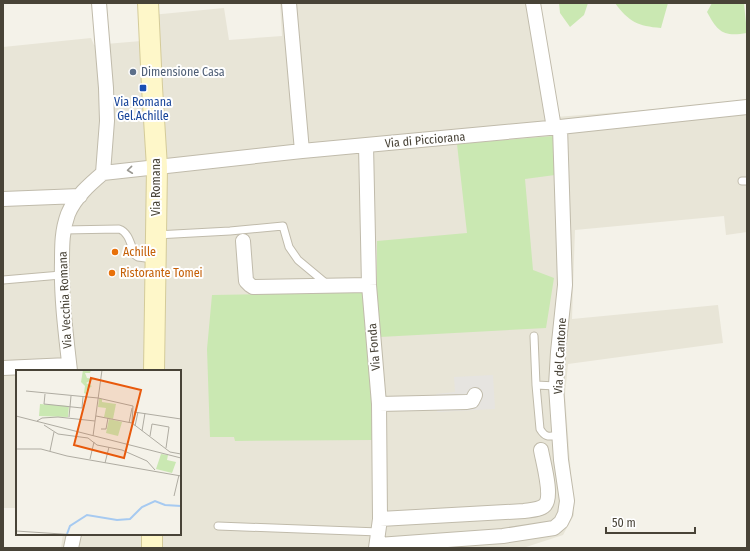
<svg xmlns="http://www.w3.org/2000/svg" width="750" height="551" font-family="'Fira Sans Condensed',sans-serif">
<rect width="100%" height="100%" fill="#f4f2e9"/>
<path fill="#e8e5d7" d="M280 3H539L556 117 747 102V232L726 235 724 216 575 230 572 319 718 305 723 343 568 364 565 395 574 515 563 535 523 548H61L63 534H180V371H17V508H3V47L91 38 94 45 141 41V16L224 8 229 40 282 36Z"/>
<path fill="#cae8b2" d="M559 3H588L584 15 570 27 560 13Z
M615 3H668L661 28C638 26 629 22 615 3Z
M712 3H744L747 33C723 37 718 32 707 12Z
M553 136 555 175 525 179 533 270 554 278 546 328 380 337 377 317V241L467 233 457 144Z
M366 292 373 440 235 441 234 437H210L207 349 212 295Z"/>
<path fill="#e6e4e0" d="M493 375 495 409 437 412 436 394 455 392 454 377Z"/>
<g fill="none" stroke-linecap="round" stroke-linejoin="round">
<g stroke="#c0bbab" stroke-width="9">
<path id="service" d="M742 181H747
M63 230 119 229C129 232 131 246 135 255L138 257 153 259
M156 235 230 231 283 226 289 247 298 260 328 285
M3 280 61 275
M534 336 536 385 540 429C546 439 550 436 560 435
M536 385 556 386
M218 526 379 532"/>
</g>
<g stroke="#c0bbab" stroke-width="16">
<path id="minor" d="M289 3 302 151
M533 3 554 128
M366 145 369 285 379 404 380 519 376 548
M103 173 302 151 560 127 747 107
M3 199 80 196
M243 241 246 281 250 285 253 287 369 285
M3 368 69 365
M70 371C66 335 61 298 62 262 62 245 62 230 68 214 75 197 90 184 103 173L107 121 106 88 99 3
M379 404 467 402 472 401 475 395
M380 519 524 511C531 510 540 510 545 505 553 496 543 462 541 450
M378 545 503 536 554 528 561 522 565 514 567 501 561 460 556 386 558 352 565 285 560 127
M71 548 74 534"/>
</g>
<g stroke="#d4cb99" stroke-width="22">
<path id="secondary" d="M148 3 152 87 157 167 154 371
M152 548V534"/>
</g>
<use href="#service" stroke="#fff" stroke-width="7"/>
<use href="#minor" stroke="#fff" stroke-width="14"/>
<use href="#secondary" stroke="#fef7c9" stroke-width="20"/>
</g>
<defs><path id="oneway-chevron" d="M-2-3.5L2.5 0L-2 3.5" fill="none" stroke-width="1.6" stroke-linecap="round" stroke-linejoin="round"/></defs>
<use stroke="#9a9891" href="#oneway-chevron" transform="translate(130 170) rotate(174)"/>
<circle fill="#5c6f8a" stroke="#fff" stroke-width="1.5" cx="133" cy="72" r="4"/>
<rect fill="#1a4fb4" stroke="#fff" stroke-width="1.5" x="139" y="84" width="8" height="8" rx="2"/>
<g fill="#e8710a" stroke="#fff" stroke-width="1.5">
<circle cx="115" cy="252" r="4"/>
<circle cx="112" cy="273" r="4"/>
</g>
<g text-anchor="middle" stroke-width="4" stroke-linejoin="round" paint-order="stroke">
<g font-size="12" fill="#4e5e75" stroke="#fff" text-anchor="start">
<text x="141" y="76">Dimensione Casa</text>
</g>
<g font-size="12" fill="#164399" stroke="#fff">
<text x="143" y="106">Via Romana<tspan x="143" dy="14">Gel.Achille</tspan></text>
</g>
<g font-size="12" fill="#484337" stroke="#fff">
<text transform="translate(425 140) rotate(-5)" y="4">Via di Picciorana</text>
<text transform="translate(156 187) rotate(-90)" y="4">Via Romana</text>
<text transform="translate(65 300) rotate(-93)" y="4">Via Vecchia Romana</text>
<text transform="translate(374 347) rotate(-95)" y="4">Via Fonda</text>
<text transform="translate(560 356) rotate(-87)" y="4">Via del Cantone</text>
</g>
<g font-size="12" fill="#c56008" stroke="#fff" text-anchor="start">
<text x="123" y="256">Achille</text>
<text x="120" y="277">Ristorante Tomei</text>
</g>
</g>
<g transform="translate(16 370)">
<rect width="165" height="165" fill="#f4f2e9"/>
<path d="M67 0H75L74 3H69L71 8 78 9 70 13 76 16 70 21 72 25 68 23 69 16 65 12ZM83 29H86V32L100 34 97 49 88 47 90 38 82 37ZM24 34 53 36 52 47 23 46ZM93 49 106 52 102 66 90 63ZM145 84 152 85 151 90 160 92 156 103 140 99Z" fill="#cae8b2"/>
<path fill="none" stroke="#a6caf1" stroke-width="2" d="M51 164 54 156 71 145 101 150 114 149 126 137 139 131 149 135 165 136"/>
<path fill="none" stroke="#afaca2" stroke-width="1" d="M10 21 82 28M29 24 28 34 66 38 67 27M82 28 117 36 116 53M118 42 165 49M0 46 165 88M80 46 116 53 154 82 165 84M53 47 55 26M21 51 26 48 42 47 79 51M113 53 116 38M28 55 42 64 72 68 81 75 106 80 131 91 139 100M119 56 122 42M85 59H90L92 48M126 61 129 43M77 66 86 0M134 66 136 54 153 57 150 78M0 79H25L51 86 165 106M34 81 38 62M74 89 78 72M89 93 93 77M158 126 163 105M0 161 61 165"/>
<path fill="#e8590c" fill-opacity="0.15" stroke="#e8590c" stroke-width="2" d="M75 8 125 20 108 88 58 75Z"/>
<rect width="165" height="165" fill="none" stroke="#484337" stroke-width="2"/>
</g>
<rect width="750" height="551" fill="none" stroke="#484337" stroke-width="8"/>
<path d="M606 527v6h89v-6" fill="none" stroke="#484337" stroke-width="2"/>
<text x="612" y="527" font-size="12" fill="#484337" stroke="#ffffff" stroke-width="3" paint-order="stroke">50 m</text>
</svg>
